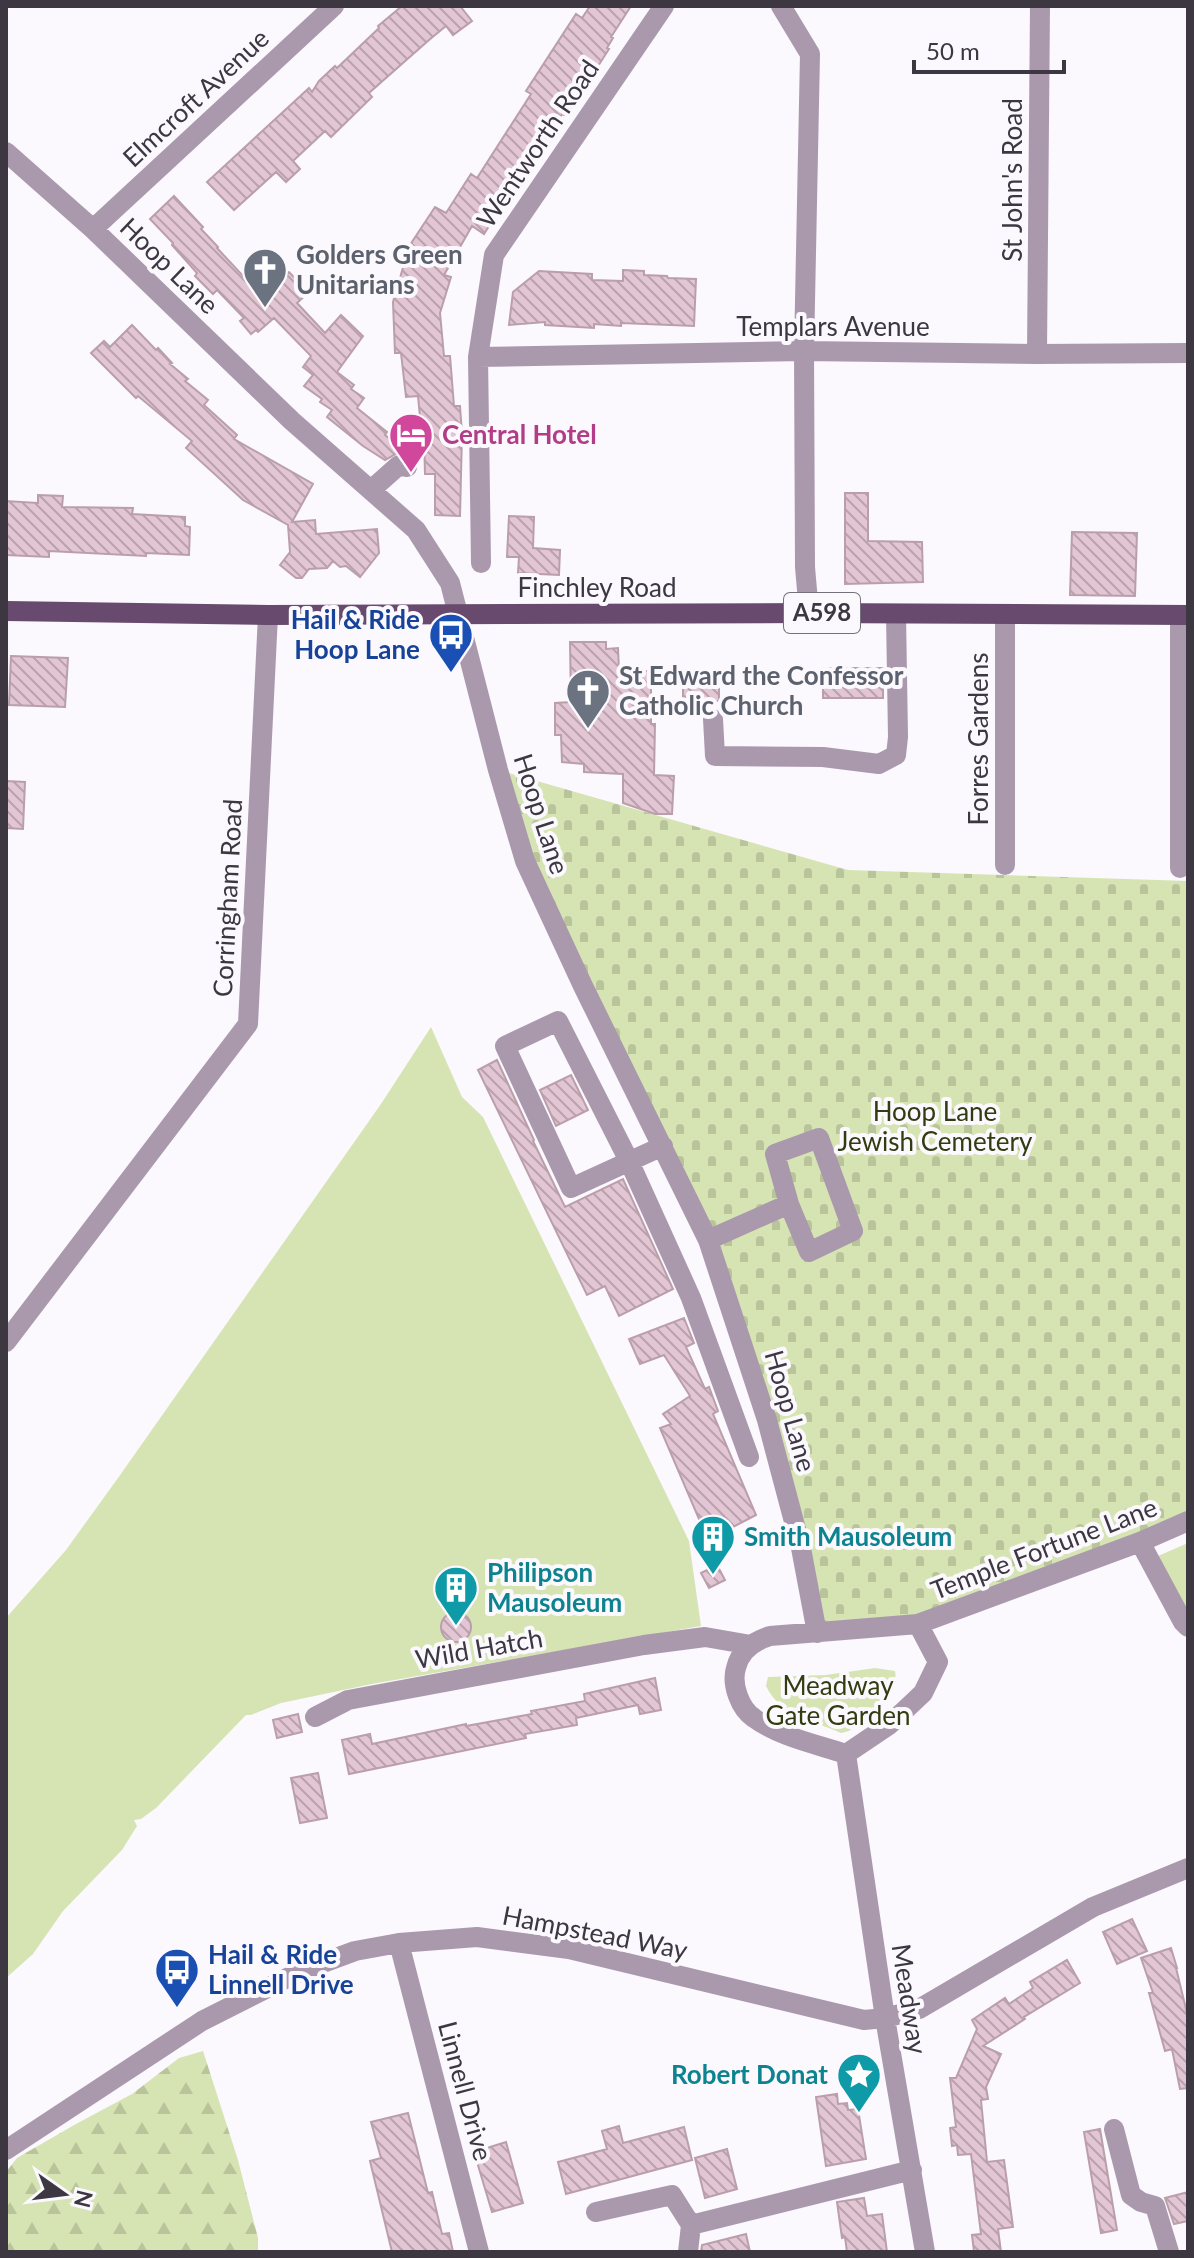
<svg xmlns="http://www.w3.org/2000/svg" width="1194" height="2258" font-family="Lato,sans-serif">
<defs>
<pattern id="forest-firs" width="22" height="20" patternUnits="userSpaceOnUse" patternTransform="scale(2)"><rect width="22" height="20" fill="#d6e4b3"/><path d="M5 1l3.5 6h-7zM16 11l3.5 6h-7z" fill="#b9c49b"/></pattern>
<pattern id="cemetery-stones" width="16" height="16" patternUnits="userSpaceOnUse" patternTransform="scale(2)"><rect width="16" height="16" fill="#d6e4b3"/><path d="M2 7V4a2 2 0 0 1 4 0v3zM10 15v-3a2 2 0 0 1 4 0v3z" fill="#b9c49b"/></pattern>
<pattern id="building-back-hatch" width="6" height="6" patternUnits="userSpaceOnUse" patternTransform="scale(2)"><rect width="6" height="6" fill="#e3c6d3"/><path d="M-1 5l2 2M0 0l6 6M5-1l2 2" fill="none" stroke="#b9a2ad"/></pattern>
</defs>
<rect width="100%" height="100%" fill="#fbf8fe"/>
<path fill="#d6e4b3" d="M431 1027 462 1097 483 1117 689 1541 701 1626 372 1684 281 1703 251 1715H246L156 1808 141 1819 134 1820 137 1826 122 1850 63 1911 33 1954 6 1978V1618L66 1550 118 1478 381 1104Z
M1188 1543V1617L1158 1556Z
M875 1668 895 1671C900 1694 864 1716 849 1731L841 1733C813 1720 780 1716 766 1686L768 1677 826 1675Z"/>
<path fill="url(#forest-firs)" d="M203 2051 238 2160 258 2238V2252H6V2172L17 2158 76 2124 132 2094 179 2058Z"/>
<path fill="url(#cemetery-stones)" d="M498 770 848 870 1188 881V1515L918 1624 817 1633 708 1240 583 986Z"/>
<path fill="url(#building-back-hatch)" stroke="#ba9fab" stroke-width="2" d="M402 6H460L472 21 453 35 446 26 429 40 369 93 372 97 331 137 325 131 293 161 300 169 286 182 276 172 234 210 207 182 309 88 312 92 319 81 335 66 337 68 379 28 378 26Z
M590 6H631L611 37 613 38 607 48 609 49 570 110 568 109 564 115 562 114 512 196 509 194 484 234 472 226 444 275 451 277 440 313 444 356H450L454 406H460L462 434 460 516 435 515V474H425L424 436 422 438 418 396 406 397 401 353H395L393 302 404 264 410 245 435 207 446 213 471 174 477 178 531 94 526 91 576 14 582 18Z
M174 196 203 227 201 229 218 247 217 248 258 292 268 282 272 286 289 272 309 292 297 303 325 333 341 315 363 336 337 372 354 385 351 389 364 398 357 408 387 432 385 435 393 441 399 452 385 460 363 446 327 417 332 410 320 402 322 399 304 386 313 375 303 367 311 356 274 318 258 332 256 330 251 334 240 321 244 318 217 290 213 294 195 276 197 273 172 245 173 243 150 219Z
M623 270 644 271V275L667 276 668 278 696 279 694 326 621 323V326L594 324V328L545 325V322L509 325 513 292 539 271 592 274V280L623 281Z
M132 325 156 350 158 348 172 363 170 364 188 379 185 381 208 400 204 405 237 435 234 439 313 484 292 522 315 520 316 534 377 529 379 553 360 577 346 566 340 567 333 561 327 568 309 569 302 578H296L280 565 290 552 288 525 243 500 186 448 192 441 138 396 136 398 91 353 104 341 110 347Z
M845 493H868V541L922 542 923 582 845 584Z
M38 495 63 496 62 507 133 508 132 514 185 517V526L190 527 189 555 146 553V556L49 551V557L6 555V501L38 503Z
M509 516 534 517 533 548 560 550 559 575 518 573 519 557H507Z
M1072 532 1137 533 1135 596 1070 595Z
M570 642H606V649L618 648 619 671H651V724H655L654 775 674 776 672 814H655L623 803V774L584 772V764L562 762 561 735H555V703L571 702Z
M11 656 68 658 65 707 9 705Z
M823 668H883V698H823Z
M683 673H719V701H683Z
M6 781 25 782 23 829 6 828Z
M497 1060 534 1140 533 1141 565 1207 623 1179 673 1289 619 1316 605 1286 587 1295 478 1070Z
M571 1075 588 1110 556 1126 540 1090Z
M684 1318 694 1343 686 1347 705 1389 709 1387 718 1411 713 1414 756 1515 708 1540 660 1428 671 1424 663 1414 690 1396 664 1355 640 1364 629 1339Z
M717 1565 725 1580 709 1588 701 1573Z
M441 1627a15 15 0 1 1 30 0a15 15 0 1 1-30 0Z
M655 1678 661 1710 640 1714 638 1705 576 1718 577 1725 525 1734 526 1738 349 1774 342 1740 370 1734 372 1744 466 1724V1726L532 1714 531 1711 585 1701 584 1694Z
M298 1714 302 1732 277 1738 273 1720Z
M318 1773 327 1818 300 1823 291 1778Z
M1132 1919 1147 1951 1117 1964 1103 1932Z
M1171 1948 1177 1968H1176L1188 2017V2088L1180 2089 1172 2049 1165 2051 1149 1993H1153L1141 1958Z
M1067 1960 1080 1983 1024 2017 1025 2019 983 2046 1001 2054 986 2087 988 2099 981 2100 987 2162 1004 2160 1013 2227 998 2229 1001 2252H974L972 2235 981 2234 971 2154 958 2155 957 2145 952 2146 950 2128 956 2127 950 2078H956L977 2029 972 2020 1005 1998 1009 2004 1033 1988 1030 1982Z
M837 2094 838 2104 847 2103 848 2110 858 2109 866 2159 826 2166 816 2097Z
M408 2113 428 2193 432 2192 442 2234 449 2233 453 2252H392L370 2161 381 2158 371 2122Z
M619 2126 623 2143 684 2127 692 2160 566 2194 558 2162 607 2149 602 2131Z
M1100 2129 1117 2230 1101 2233 1084 2132Z
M506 2142 523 2203 492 2212 474 2152Z
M727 2149 737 2189 705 2198 695 2158Z
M1188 2192V2221L1174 2224 1165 2198Z
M864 2198 867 2216 882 2214 887 2252H847L845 2237 842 2238 837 2202Z
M746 2234 750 2252H701L702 2245Z"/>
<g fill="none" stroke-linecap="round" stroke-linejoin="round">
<path stroke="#aa99ad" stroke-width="20" d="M781 6 810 54 804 351 805 567 809 613
M6 152 93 229 292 421 416 530 450 583 498 770 525 861 583 986 708 1240 767 1420 801 1548 817 1633
M93 229 334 6
M1037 354 1040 6
M478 357 804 351 1037 354 1188 353
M371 490 399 465 407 467
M481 563 478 357 494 255 664 6
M1005 614V865
M713 719 715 756 823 757 879 764 896 755 898 737 896 614
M1180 868V615
M663 1146 571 1188 505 1046 558 1021 629 1161 691 1298 749 1457
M708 1240 789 1204 809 1252 853 1231 819 1138 775 1154 789 1204
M6 1342 248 1024 268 615
M1140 1542 1183 1622 1188 1627
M918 1624 938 1662 923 1693 889 1725 846 1754C816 1744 780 1737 754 1718 740 1709 731 1684 736 1668 740 1651 754 1641 770 1636Z
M918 1624 1140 1542 1188 1521
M315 1717 348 1700 644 1645 705 1637 751 1645
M846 1754 885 2018 925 2252
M399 1943 479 2252
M1114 2129 1131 2195 1141 2202 1155 2206 1169 2252
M6 2150 202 2021 301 1971 355 1951 399 1943 477 1937 569 1949 864 2020 885 2018 919 2009 1093 1907 1188 1868
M596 2212 672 2195 691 2225 688 2252
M691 2225 912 2170"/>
<path stroke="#674a6d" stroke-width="20" d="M6 611 268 615 809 613 1188 615"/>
</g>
<defs>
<g id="church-pin" transform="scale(2.3)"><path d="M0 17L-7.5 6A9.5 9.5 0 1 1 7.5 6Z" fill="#6b7280" stroke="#fbf8fe"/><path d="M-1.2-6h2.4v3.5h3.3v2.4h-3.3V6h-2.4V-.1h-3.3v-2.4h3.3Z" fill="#fff"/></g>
<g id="hotel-pin" transform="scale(2.3)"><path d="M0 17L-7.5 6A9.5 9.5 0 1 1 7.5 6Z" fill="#d1479c" stroke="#fbf8fe"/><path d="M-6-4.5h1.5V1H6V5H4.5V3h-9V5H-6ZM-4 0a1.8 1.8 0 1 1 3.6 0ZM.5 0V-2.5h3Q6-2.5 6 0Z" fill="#fff"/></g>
<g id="bus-pin" transform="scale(2.3)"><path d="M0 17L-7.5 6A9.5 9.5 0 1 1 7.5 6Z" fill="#1a4fb4" stroke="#fbf8fe"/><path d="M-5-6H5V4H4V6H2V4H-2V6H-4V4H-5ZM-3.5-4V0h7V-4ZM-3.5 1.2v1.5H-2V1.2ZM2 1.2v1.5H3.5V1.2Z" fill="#fff"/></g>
<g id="building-pin" transform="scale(2.3)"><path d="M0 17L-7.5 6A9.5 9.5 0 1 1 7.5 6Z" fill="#0f9aa8" stroke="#fbf8fe"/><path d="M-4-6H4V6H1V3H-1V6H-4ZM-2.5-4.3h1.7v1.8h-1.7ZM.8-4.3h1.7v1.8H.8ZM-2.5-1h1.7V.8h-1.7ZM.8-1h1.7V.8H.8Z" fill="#fff"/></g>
<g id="sight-pin" transform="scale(2.3)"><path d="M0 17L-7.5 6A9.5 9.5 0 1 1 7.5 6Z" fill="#0f9aa8" stroke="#fbf8fe"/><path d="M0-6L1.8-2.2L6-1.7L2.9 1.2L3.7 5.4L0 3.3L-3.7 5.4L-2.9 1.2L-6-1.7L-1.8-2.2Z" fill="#fff"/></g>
</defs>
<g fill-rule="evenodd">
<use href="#church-pin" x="265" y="270"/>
<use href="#hotel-pin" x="411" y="435"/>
<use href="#bus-pin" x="451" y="635"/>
<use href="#church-pin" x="588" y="691"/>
<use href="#building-pin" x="713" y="1537"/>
<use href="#building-pin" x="456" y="1588"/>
<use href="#bus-pin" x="177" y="1970"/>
<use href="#sight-pin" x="859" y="2075"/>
</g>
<g text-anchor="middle" stroke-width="8" stroke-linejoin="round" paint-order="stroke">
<rect fill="#fbf8fe" stroke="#75717a" stroke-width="2" x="784" y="593" width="76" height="40" rx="6"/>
<g font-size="24" font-weight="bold" fill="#3c3741">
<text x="822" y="621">A598</text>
</g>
<g font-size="26" fill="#3c3741" stroke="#fbf8fe">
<text transform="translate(196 98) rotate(-43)" y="9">Elmcroft Avenue</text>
<text transform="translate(538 144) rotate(-56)" y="9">Wentworth Road</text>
<text transform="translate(1013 180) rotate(-90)" y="9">St John's Road</text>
<text transform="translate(169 266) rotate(44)" y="9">Hoop Lane</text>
<text x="833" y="336">Templars Avenue</text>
<text x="597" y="597">Finchley Road</text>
<text transform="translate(979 739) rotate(-90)" y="9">Forres Gardens</text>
<text transform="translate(541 814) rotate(72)" y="9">Hoop Lane</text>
<text transform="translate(228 898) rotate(-87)" y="9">Corringham Road</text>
<text transform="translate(790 1411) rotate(74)" y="9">Hoop Lane</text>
<text transform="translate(1044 1549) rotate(-21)" y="9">Temple Fortune Lane</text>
<text transform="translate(479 1649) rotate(-10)" y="9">Wild Hatch</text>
<text transform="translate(595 1933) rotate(11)" y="9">Hampstead Way</text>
<text transform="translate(909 1999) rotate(81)" y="9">Meadway</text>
<text transform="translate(465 2091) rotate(75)" y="9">Linnell Drive</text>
</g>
<g font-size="26" font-weight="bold" fill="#5b616d" stroke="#fbf8fe" text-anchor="start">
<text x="296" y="264">Golders Green<tspan x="296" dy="30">Unitarians</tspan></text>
<text x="619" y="685">St Edward the Confessor<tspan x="619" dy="30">Catholic Church</tspan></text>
</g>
<g font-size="26" font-weight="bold" fill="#b23c85" stroke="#fbf8fe" text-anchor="start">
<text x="442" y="444">Central Hotel</text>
</g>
<g font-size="26" font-weight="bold" fill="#164399" stroke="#fbf8fe" text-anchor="end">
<text x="420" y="629">Hail &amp; Ride<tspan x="420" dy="30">Hoop Lane</tspan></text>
<text x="208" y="1964" text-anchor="start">Hail &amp; Ride<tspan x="208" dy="30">Linnell Drive</tspan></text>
</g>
<g font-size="26" fill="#323c11" stroke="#fbf8fe">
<text x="935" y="1121">Hoop Lane<tspan x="935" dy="30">Jewish Cemetery</tspan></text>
<text x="838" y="1695">Meadway<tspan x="838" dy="30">Gate Garden</tspan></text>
</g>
<g font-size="26" font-weight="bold" fill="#0d838f" stroke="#fbf8fe" text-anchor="start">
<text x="744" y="1546">Smith Mausoleum</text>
<text x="487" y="1582">Philipson<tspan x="487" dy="30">Mausoleum</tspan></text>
<text x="828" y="2084" text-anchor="end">Robert Donat</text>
</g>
</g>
<rect width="1194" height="2258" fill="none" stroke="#3c3741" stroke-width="16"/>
<g transform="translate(64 2194) rotate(104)" stroke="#fbf8fe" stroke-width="6" paint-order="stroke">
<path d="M0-6L14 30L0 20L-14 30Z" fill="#3c3741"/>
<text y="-12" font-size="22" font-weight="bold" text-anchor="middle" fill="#3c3741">N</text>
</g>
<path d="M914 60v12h150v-12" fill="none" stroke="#3c3741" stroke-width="4"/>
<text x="926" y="60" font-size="24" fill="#3c3741" stroke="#fbf8fe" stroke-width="6" paint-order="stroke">50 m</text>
</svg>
